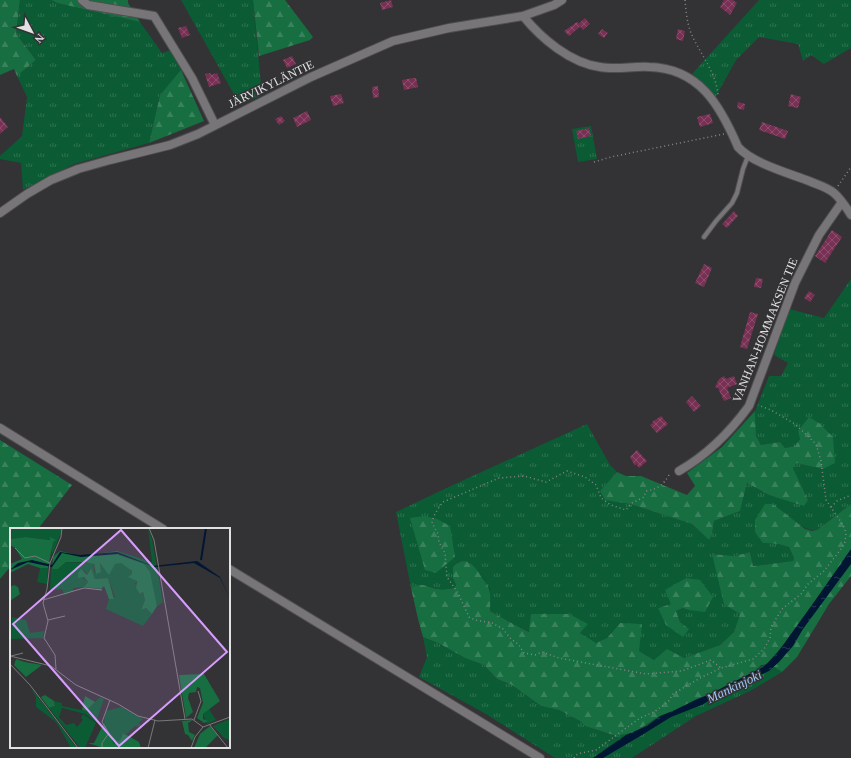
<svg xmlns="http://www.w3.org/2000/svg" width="851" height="758" font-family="'Times New Roman',serif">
<defs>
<pattern id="grass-tufts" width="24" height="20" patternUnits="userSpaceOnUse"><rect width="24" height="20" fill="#0b5b34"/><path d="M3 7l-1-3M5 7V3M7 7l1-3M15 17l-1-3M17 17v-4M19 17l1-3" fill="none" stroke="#2e7251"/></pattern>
<pattern id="forest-firs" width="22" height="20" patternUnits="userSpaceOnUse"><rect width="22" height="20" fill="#166e41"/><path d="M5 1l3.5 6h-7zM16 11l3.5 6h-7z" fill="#38825c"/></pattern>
<pattern id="water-ripples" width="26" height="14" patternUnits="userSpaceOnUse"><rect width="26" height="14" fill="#011633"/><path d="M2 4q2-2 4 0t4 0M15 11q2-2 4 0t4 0" fill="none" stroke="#263850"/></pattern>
<pattern id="building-cross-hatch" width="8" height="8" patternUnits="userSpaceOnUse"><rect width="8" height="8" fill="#783154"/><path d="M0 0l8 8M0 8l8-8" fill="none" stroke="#8b4f6c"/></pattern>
</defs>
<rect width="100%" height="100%" fill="#333235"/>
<path fill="url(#grass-tufts)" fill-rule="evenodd" d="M20 0H51L57 3 140 22 162 53 171 50 182 71 160 95 149 143 74 164 23 190 21 163 0 159V156L22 136 27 97 17 76 36 60 16 34Z
M181 0H253L262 95 240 105Z
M759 0H851V48L824 64 811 55 803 61 798 44 759 37 736 60 715 98 701 81 692 74Z
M591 126 597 159 578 162 572 129Z
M851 279V504L817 530C804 533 783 512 773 504L763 543 778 544 789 547 794 558 793 561 753 566 750 552 735 556 713 554 740 614 734 632 720 645 684 658 654 660 639 651 620 623 607 638 596 644 580 633 587 624 530 632 515 625 490 611V589L469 562H458L453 578 456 585 454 588C449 589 442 590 437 589 426 587 422 581 411 588L396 512 455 484 587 424 610 465 617 472 600 491 605 499 630 504 692 524 709 540 712 535 714 521 740 511 747 483 769 495 808 500 793 468 796 463 823 469 800 439 795 446 785 448 780 442 761 445 756 436 755 411 769 376H781L788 363 774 355 789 309 824 318ZM671 604 689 610 683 608 676 611 680 622 689 629 658 608Z
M423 637 440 644 465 658 484 665 497 679 512 685 541 706 559 710 580 721 585 726 612 735 616 736 639 730 656 718 679 712 750 680C755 671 758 666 769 664L782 672 750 691 696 716 632 758H555L486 714 419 677 427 657Z"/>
<path fill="url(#forest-firs)" d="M0 0H20L16 34 36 60 17 76 14 69 0 75Z
M51 0H128V3L140 22 57 3Z
M253 0H285L313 37 310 40 259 56Z
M181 70 204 121 149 143 160 95Z
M755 411 756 436 761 445 780 442 785 448 795 446 800 439 798 431 809 417 819 423 833 437 835 463 823 469 796 463 793 468 808 500 804 506 769 495 747 483 740 511 714 521 712 535 709 540 692 524 630 504 605 500 600 491 617 472 626 476H641L687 495 695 486 687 473 722 447Z
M0 440 72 485 38 529H11V566L0 579Z
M765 504H773L805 529 812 531 817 530 851 504V576L829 604 797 657 782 672 769 664 761 665 755 671 750 680 726 692 709 700 694 703 679 712 656 718 635 732 616 736 585 726 580 721 559 710 541 706 512 685 497 679 484 665 465 658 440 644 423 637 418 619 411 588C422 581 426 587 437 589 442 590 449 589 454 588L456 585 453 578V567C466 554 475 566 482 578 484 581 488 585 489 589 491 595 490 605 490 611L515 625 529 632 531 614H569L588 624 580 633 596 643 607 638 620 623 642 624 639 651 654 660 667 649 684 658 720 645 734 632 740 614 724 604 712 554 735 556 750 552 753 566 793 561 794 558 789 547 778 544 763 543 755 532V520Z
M424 516 437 519 450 526 455 557 436 573 425 570 410 518Z
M686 578 700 580 713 597 705 612 689 610 683 608 676 611 680 622 689 629 683 637 666 625 658 608 671 604 665 590Z"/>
<path fill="url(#water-ripples)" d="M851 549V564L848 568 803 629 793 646 779 662 769 671 712 698 704 704 671 717 642 735 603 758H593L626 735 647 726 660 716 675 710 695 700 710 694 763 667C776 656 786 641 796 627 815 601 833 575 851 549Z"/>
<path fill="url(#building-cross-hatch)" d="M391 0 393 7 382 10 380 3Z
M724 0H733L737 3 730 15 720 7Z
M585 18 590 24 583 30 578 24Z
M577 22 581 26 569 36 564 31Z
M186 26 190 35 182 38 178 28Z
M602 29 608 33 604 38 598 34Z
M678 29 685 31 683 41 676 39Z
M292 56 296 64 287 68 283 60Z
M211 73V75L217 73 221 83 209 87 205 74Z
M413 78H416L418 87 404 90 402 80Z
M378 86 379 97 373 98 372 87Z
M341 94 344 103 333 106 330 96Z
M791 94 801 97 798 108 788 106Z
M738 102 745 104 744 110 737 108Z
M307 111 311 120 297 127 293 118Z
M710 114 713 123 700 127 697 117Z
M281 116 285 121 279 125 275 119Z
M0 117 8 127 0 134Z
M762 122 788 131 785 139 759 130Z
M589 128 591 136 578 139 576 131Z
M734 211 738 216 727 228 722 224Z
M832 230 842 237 825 263 815 256Z
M704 264 712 268 704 287 695 283Z
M756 278 763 279 761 288 754 287Z
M809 291 815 295 810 302 804 298Z
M750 312 758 314 747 349 740 347Z
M724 376 726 379 734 376 737 384 727 388 731 398 724 401 718 388 715 387 719 379Z
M692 396 701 406 694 412 686 402Z
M661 416 668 424 657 433 650 425 653 423 652 422Z
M637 450 647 461 639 468 636 464 635 466 630 457Z"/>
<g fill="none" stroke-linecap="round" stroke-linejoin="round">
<g stroke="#4f4e4f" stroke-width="6">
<path id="service" d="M704 237 716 221 732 203 737 193 743 169 748 156"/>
</g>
<g stroke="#4f4e4f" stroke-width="10">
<path id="minor" d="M82 0 88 5 154 16 192 78 215 125
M523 16C541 38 570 63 600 67 616 70 633 66 649 67 699 68 720 105 738 147 752 163 788 173 809 181 818 185 827 187 834 193 841 199 846 207 851 215
M0 213 27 194 51 180 78 169 110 160 170 145 198 134 311 77 393 41 449 28 523 16 554 5 562 0
M0 428 163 529
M679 471C707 455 730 432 749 406L795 283 819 235 842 202
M229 569 540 758"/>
</g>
<path stroke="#878688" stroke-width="1.5" stroke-dasharray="1 3" stroke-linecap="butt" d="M685 0C686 11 687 23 691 33 700 54 716 72 718 95
M594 162 611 157 724 134
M838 186 851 167
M669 475C663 485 658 489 646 491L644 497 632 503 626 510 611 505 601 498 596 485 585 477 567 471 546 482 524 476 499 478 443 502C438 508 433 516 432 523L438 534 439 542 445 553 447 577 458 593 469 617 475 620 492 623 503 629 511 639 518 644 524 653 535 655 542 652 559 658 646 674 682 671 711 660 721 668
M831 507 837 501 851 495
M574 758 576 755 581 753 596 750 640 718 654 712 668 702 673 694 702 677 721 668 753 659 764 649 770 638 771 627 782 609 801 594 808 584 824 571 841 549 845 542 846 533 843 525 826 500 821 461 816 444 795 424 771 410 758 405"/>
<use href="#service" stroke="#777578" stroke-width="4"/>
<use href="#minor" stroke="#777578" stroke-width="8"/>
</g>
<g text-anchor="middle" stroke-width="3" stroke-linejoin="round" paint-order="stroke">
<g font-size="12" fill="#e2e1e2" stroke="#333235">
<text transform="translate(271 84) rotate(-26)" y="4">JÄRVIKYLÄNTIE</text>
<text transform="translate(765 330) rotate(-68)" y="4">VANHAN-HOMMAKSEN TIE</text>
</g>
<g font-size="13" font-style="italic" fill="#a0c7f9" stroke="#333235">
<text transform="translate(734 686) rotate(-26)" y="5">Mankinjoki</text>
</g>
</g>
<g transform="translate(10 528)">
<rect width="220" height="220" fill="#333235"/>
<path d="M3 0H51V5L42 27 41 12 16 9 0 11V1ZM138 0 142 11 153 74 147 78 140 46 130 35 109 27 108 23 142 34ZM56 34 83 35 85 45 91 41 90 35H111L118 38 127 53 125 56 134 67 135 72 131 82 136 80 142 86 133 98 96 81 99 71 105 69 98 50 85 51 80 40 77 47 74 42 72 49 78 54 74 59 63 60V63L55 67 52 61 40 62 41 41H48ZM2 89 16 92 20 105 34 103 33 110 0 111ZM21 160 67 220H61L46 194 26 179V169ZM90 169 94 171 86 194 75 186 52 180 49 189 56 197 64 195 67 199 73 192 71 190 73 186 86 195 75 220H70L39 180 45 178 44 173 52 175V178L76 183ZM111 179 133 191 129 195 132 199 125 198 117 206 113 205 112 211 104 216 94 195 95 187 96 183ZM199 181 206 192 197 196 193 186ZM220 191V212L214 210 203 198Z" fill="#0b5b34"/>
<path d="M16 9 40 12V9L46 12 43 14 38 40H30L18 36 0 45V36L12 31 5 20 0 17V11ZM50 23 72 28 108 23 109 27 134 36 140 44 147 78 142 86 136 80 131 82 135 72 133 64 130 66 126 60 127 53 118 49 122 46V43L111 35 105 36 99 47 90 35 91 44 86 46 84 36 75 34H56L48 41H42L43 29ZM81 40 85 51 98 50 104 71H99L94 58 91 61 74 59 78 54 74 49 68 50V45L71 41 77 47ZM4 57 8 59 10 66 0 73V59ZM6 131 15 134 32 137 16 149 4 137ZM194 146 210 173 193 186V191L198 193 194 195 187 190 193 175 190 160 187 159 186 164 179 165 178 170 183 184 176 190 169 147ZM35 167 44 173 45 178 39 180 31 169ZM75 168 85 174 76 183 72 182ZM183 192 178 195 179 204 185 207 182 213 178 207 175 206 172 193ZM94 195 104 216 111 211 113 205 129 214 131 220H93L78 215H84ZM200 198 208 207 195 220H184L190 206Z" fill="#166e41"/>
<path d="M30 40H38L37 56 27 54Z" fill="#0b5b34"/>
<path d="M50 24 70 27 107 24 143 38 187 33 210 49 220 70 210 50 184 35 145 39 108 26 71 29 52 25 42 39 18 34 0 42 8 35 22 32 42 37Z" fill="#011633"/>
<path fill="none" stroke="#011633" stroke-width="2" d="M191 32 196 0"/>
<path fill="none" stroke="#79787a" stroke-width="1" d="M139 0 144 12 175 191M5 20 15 30 25 28 40 35M33 72 74 60 92 62M38 92 55 88M0 128 41 138 66 157 108 176 128 188 148 193 182 191 193 199M1 128 13 125M0 136 20 157 68 220M46 141 45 127 34 110 38 93 33 75 37 61 40 35 51 9 52 0M184 192 191 173 188 163M199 196 218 220M92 220V215L99 205 92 194 100 172M138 220 145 192M181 220 185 209 193 199 220 189"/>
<path fill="#d59cfb" fill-opacity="0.15" stroke="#d59cfb" stroke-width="2" d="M111 2 217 124 109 218 3 96Z"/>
<rect width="220" height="220" fill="none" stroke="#e2e1e2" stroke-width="2"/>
</g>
<g transform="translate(32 32) rotate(131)" stroke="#333235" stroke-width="3" paint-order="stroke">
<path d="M0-3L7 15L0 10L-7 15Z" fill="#e2e1e2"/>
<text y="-6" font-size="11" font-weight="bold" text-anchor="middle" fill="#e2e1e2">N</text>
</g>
</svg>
